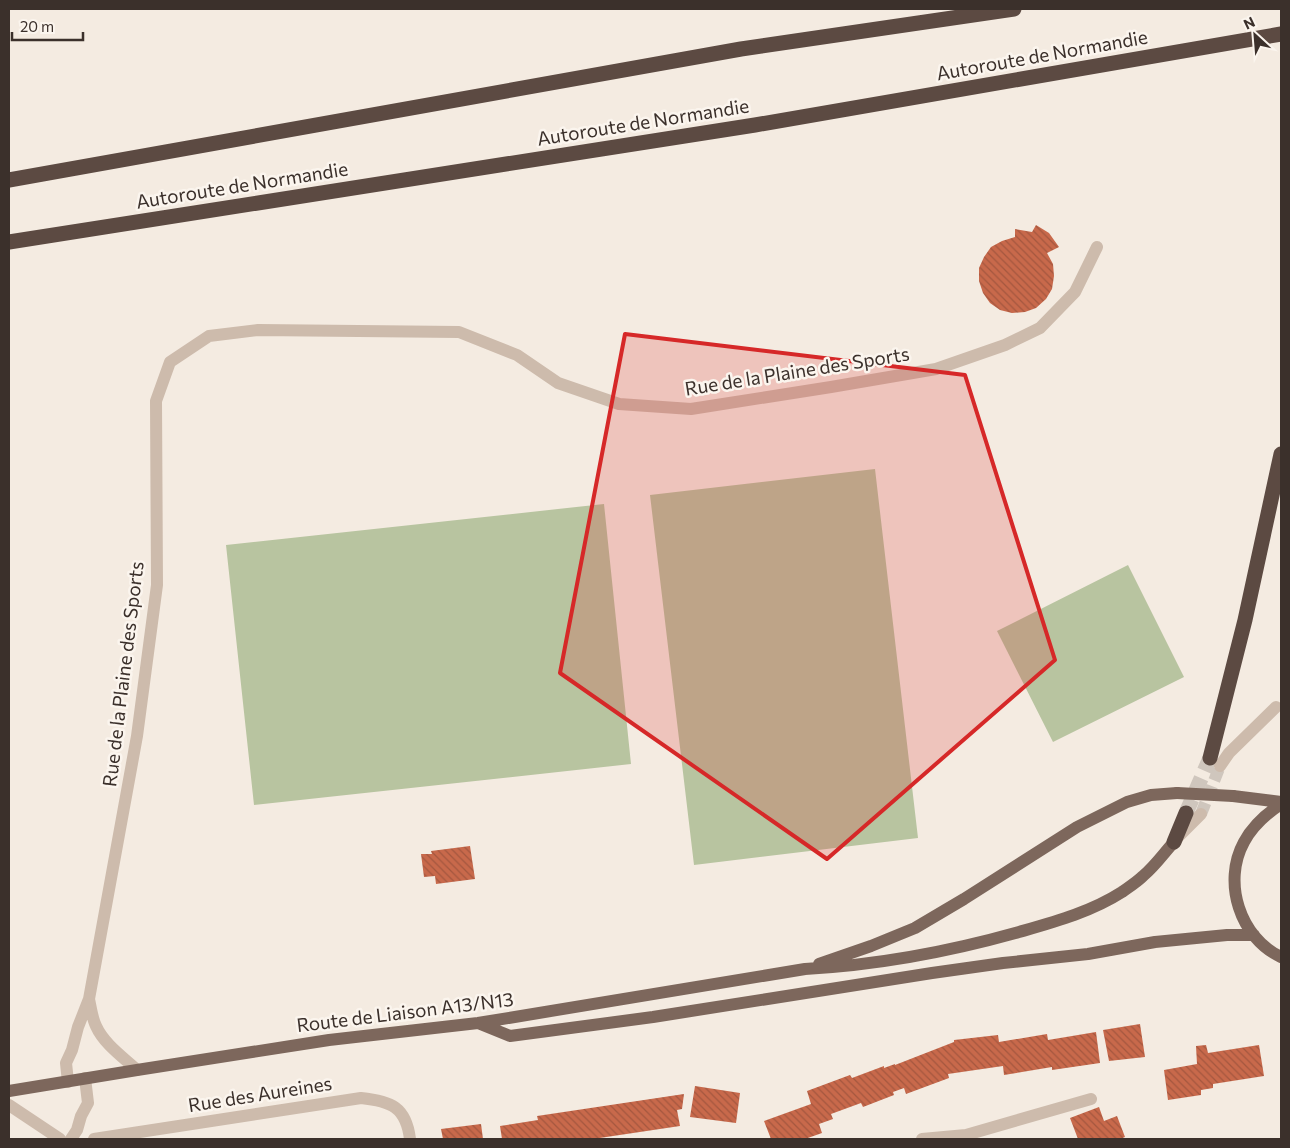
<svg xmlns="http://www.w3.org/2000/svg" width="1290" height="1148" font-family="Commissioner,sans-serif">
<defs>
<pattern id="building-back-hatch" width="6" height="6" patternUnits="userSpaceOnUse" patternTransform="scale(1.25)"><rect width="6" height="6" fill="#c8694b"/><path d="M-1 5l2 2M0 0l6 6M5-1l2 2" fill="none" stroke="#a4573f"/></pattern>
</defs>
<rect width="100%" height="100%" fill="#f4ebe1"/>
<path fill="#b8c4a0" d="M875 469 918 838 694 865 650 495Z
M604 504 631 764 254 805 226 545Z
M1128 565 1184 677 1053 742 997 631Z"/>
<path fill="url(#building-back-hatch)" d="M1036 225 1049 233 1059 247 1047 253 1053 264 1054 276 1052 289 1046 299 1036 308 1025 312 1012 313 1000 310 990 303 983 293 979 281V268L984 257 991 247 1002 241 1015 237V229L1032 232Z
M470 846 475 879 436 884 435 876 424 877 421 854H432L431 851Z
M1140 1024 1145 1057 1109 1061 1103 1030Z
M1096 1032 1100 1063 1052 1070V1067L1004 1075 1003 1066 948 1074 949 1078 906 1094 904 1088 893 1092 894 1095 863 1107 861 1103 831 1114 833 1119 819 1124 822 1133 805 1139H771L764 1121 811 1104 807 1091 850 1075 852 1078 884 1066V1068L895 1064V1065L954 1042V1040L998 1035 999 1042 1047 1034 1048 1040Z
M1206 1045 1208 1053 1259 1045 1264 1076 1213 1084V1088L1201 1090V1095L1168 1100 1164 1070 1197 1064 1196 1046Z
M695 1086 740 1093 736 1123 690 1117Z
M684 1094 682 1109 677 1110 680 1126 593 1139H502L500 1126 538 1120 537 1116Z
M1099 1107 1104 1121 1117 1116 1125 1137 1120 1139H1078L1070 1118Z
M481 1124 483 1139H443L441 1129Z"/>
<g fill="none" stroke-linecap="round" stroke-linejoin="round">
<path stroke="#cfc6bd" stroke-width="12" stroke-dasharray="12 6" stroke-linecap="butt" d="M1201 814 1220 766"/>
<path stroke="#cfc6bd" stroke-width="15" stroke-dasharray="15 8" stroke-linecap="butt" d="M1186 813 1210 758"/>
<path stroke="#cdbbac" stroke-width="12" d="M1220 766 1229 753 1276 707
M1177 838 1201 814
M137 1070C123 1057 104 1044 96 1026 92 1018 91 1008 89 999L137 736 157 585 156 401 170 362 209 336 258 330 459 332 517 355 558 383 619 404 691 409 831 387 936 369 1005 345 1040 328 1075 292 1097 247
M68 1082 66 1063 72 1050 78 1027 89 999
M9 1105 60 1139
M71 1139 77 1130 81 1116 88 1103 85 1078
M94 1139 361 1098C391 1101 406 1107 410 1139
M922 1139 966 1135 1091 1099"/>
<path stroke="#7d675c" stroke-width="12" d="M1233 796 1281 802
M1281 804C1266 814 1253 825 1244 842 1222 882 1240 938 1281 957
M819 964 871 946 915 928 964 899 1077 827 1127 802 1151 795 1177 793
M478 1023 510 1036 653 1017 932 973 1003 963 1088 954 1155 942 1227 935H1254
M9 1091 137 1070 329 1040 478 1023 805 969C878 965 948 952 1019 932 1054 922 1091 912 1122 892 1129 887 1137 882 1143 876 1155 866 1164 853 1174 842"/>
<path stroke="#5c4a42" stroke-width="15" d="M9 180 741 49 1014 9
M9 242 755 125 1281 34
M1210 758 1245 620 1281 454
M1174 842 1186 813"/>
<path stroke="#7d675c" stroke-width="12" d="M1177 793 1233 796"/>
</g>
<path fill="#d62828" fill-opacity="0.2" stroke="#d62828" stroke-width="4" stroke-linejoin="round" d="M625 334 965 375 1055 660 827 859 560 673Z"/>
<g text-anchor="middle" stroke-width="5" stroke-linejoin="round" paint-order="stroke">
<g font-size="19" fill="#3b302b" stroke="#fbf5ee">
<text transform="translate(1042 55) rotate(-10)" y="7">Autoroute de Normandie</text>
<text transform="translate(643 122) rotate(-9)" y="7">Autoroute de Normandie</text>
<text transform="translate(242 185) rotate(-9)" y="7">Autoroute de Normandie</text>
<text transform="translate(797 371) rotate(-9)" y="7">Rue de la Plaine des Sports</text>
<text transform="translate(123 674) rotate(-83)" y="7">Rue de la Plaine des Sports</text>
<text transform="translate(405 1012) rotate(-7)" y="7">Route de Liaison A13/N13</text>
<text transform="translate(260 1094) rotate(-9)" y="7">Rue des Aureines</text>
</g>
</g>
<rect width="1290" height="1148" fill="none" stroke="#3b302b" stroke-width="20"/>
<g transform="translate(1255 35) rotate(334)" stroke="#fbf5ee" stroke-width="4" paint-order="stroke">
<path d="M0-4L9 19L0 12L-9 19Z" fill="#3b302b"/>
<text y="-8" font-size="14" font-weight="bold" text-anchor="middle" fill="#3b302b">N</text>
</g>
<path d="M12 32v8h71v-8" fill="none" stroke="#3b302b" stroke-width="2.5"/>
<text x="20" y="32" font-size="15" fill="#3b302b" stroke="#fbf5ee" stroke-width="4" paint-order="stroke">20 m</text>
</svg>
